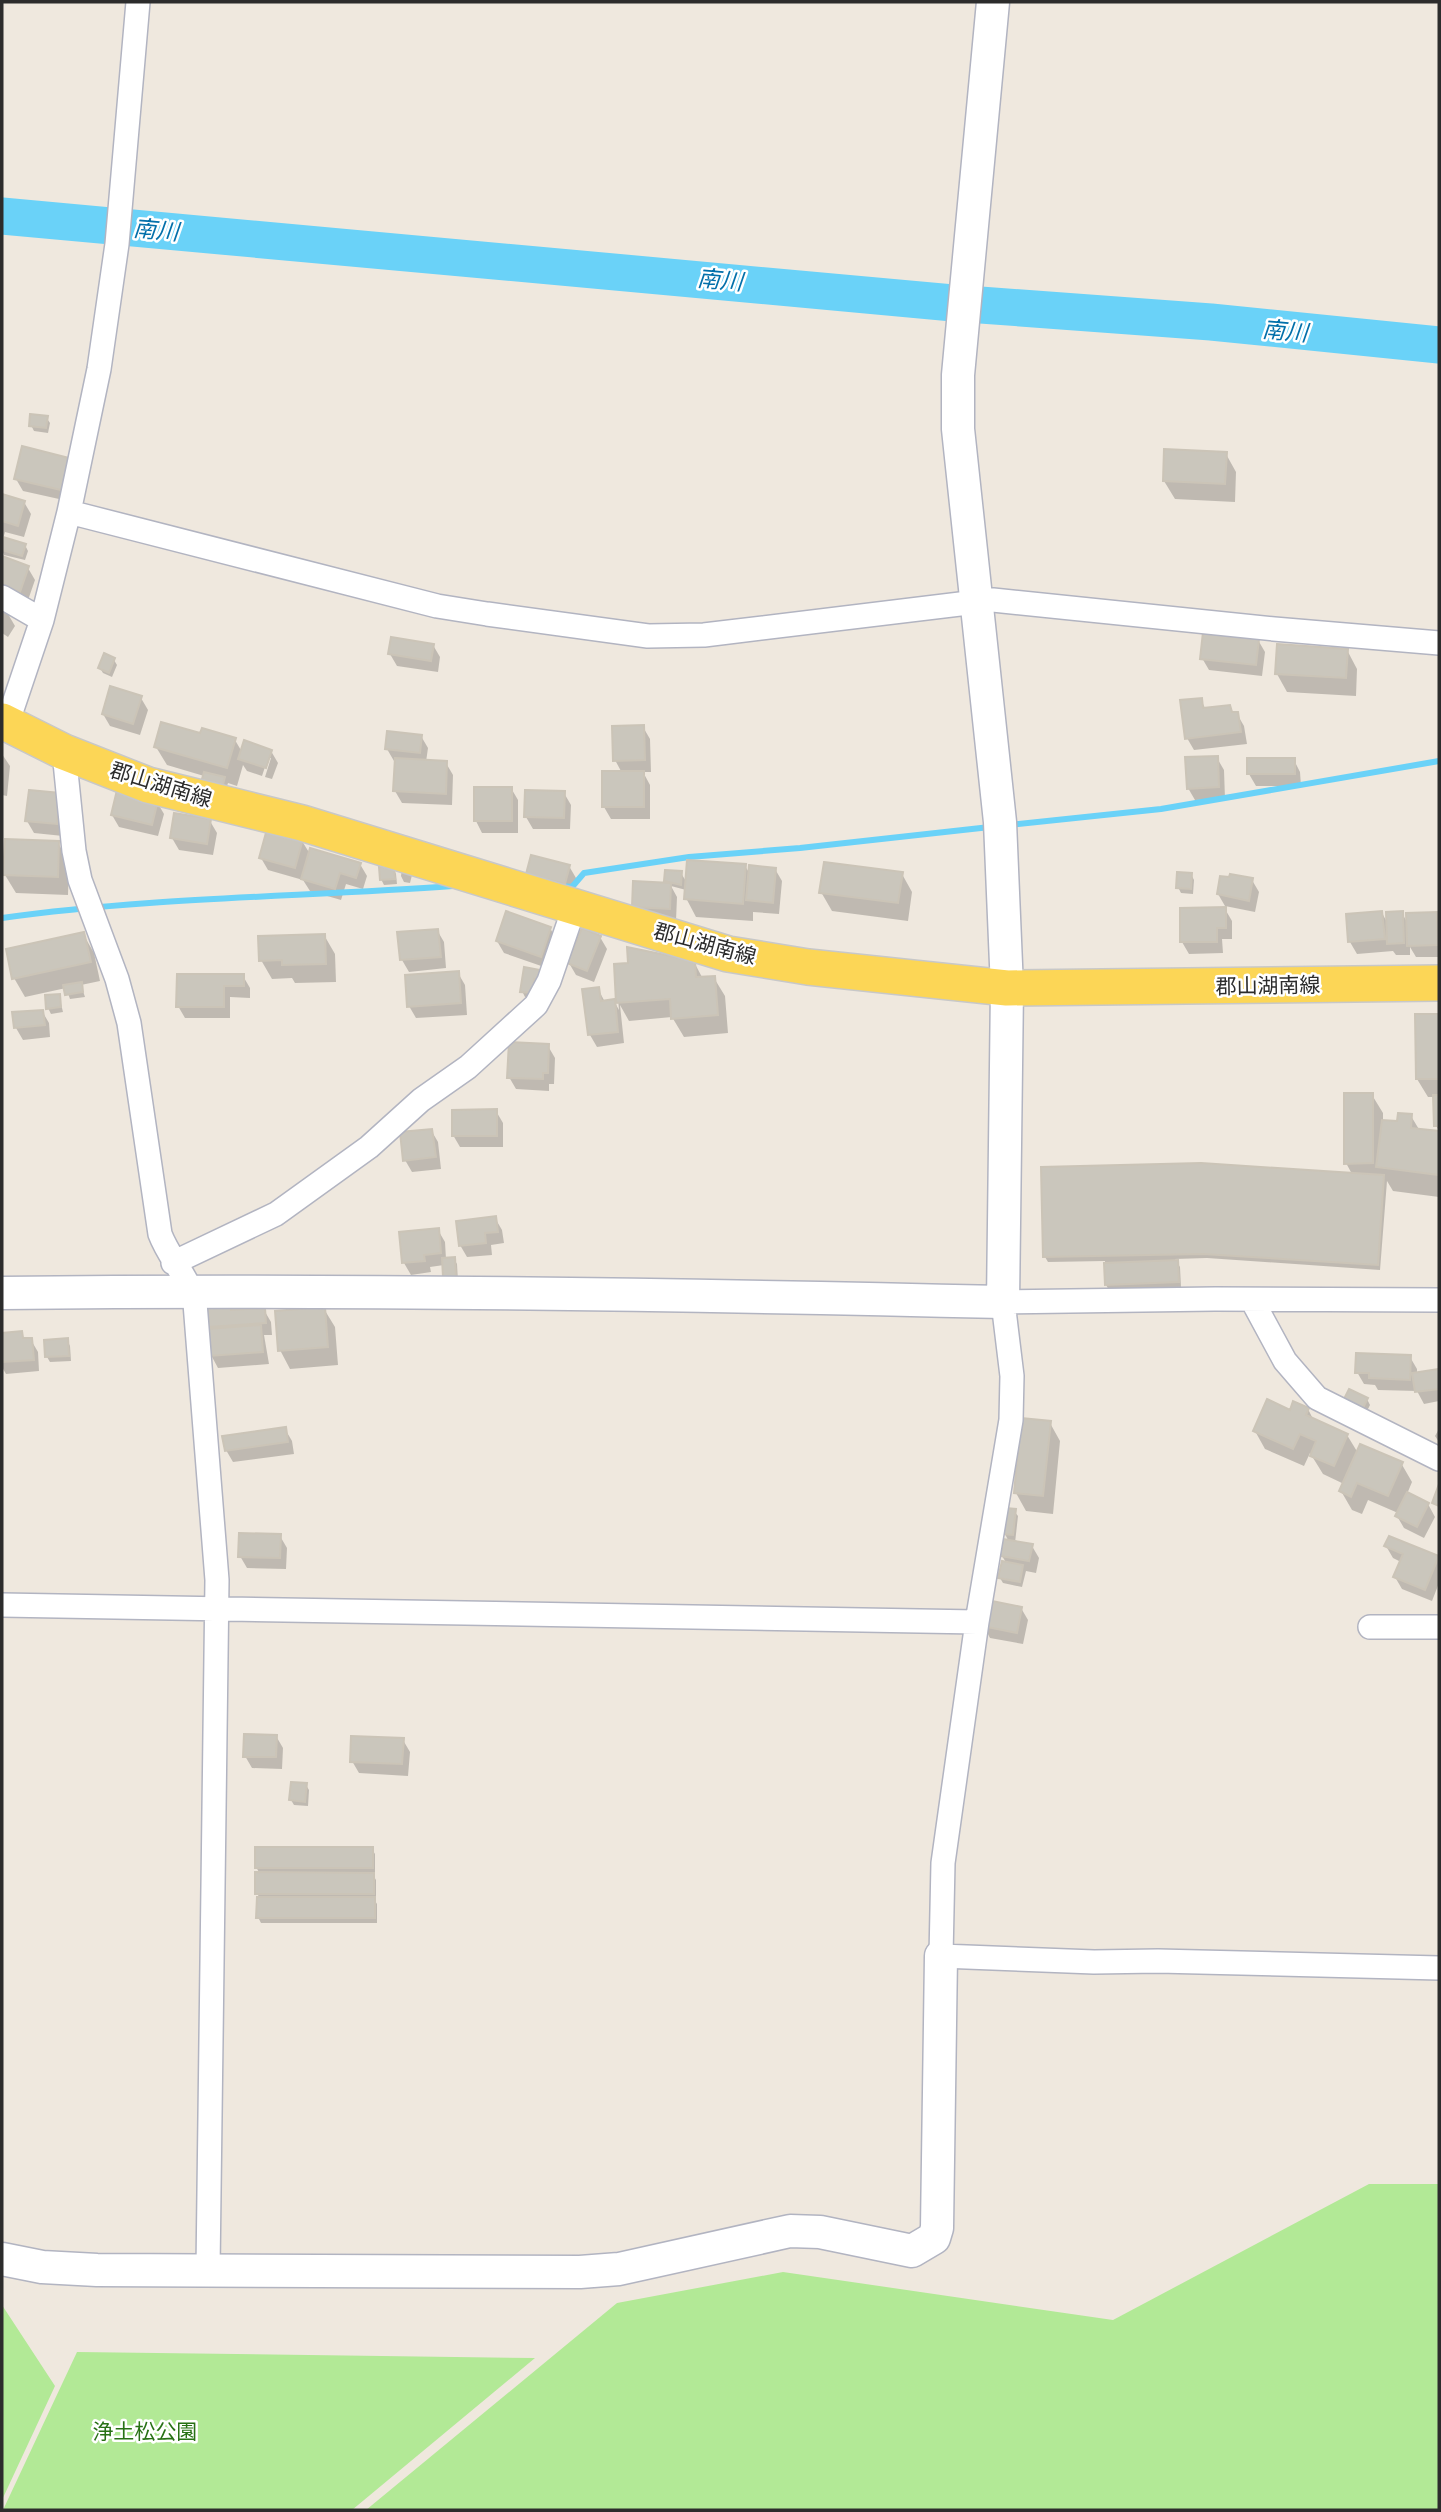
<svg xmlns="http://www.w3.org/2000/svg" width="1441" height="2512" font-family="'Alegreya Sans','Noto Sans JP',sans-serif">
<rect width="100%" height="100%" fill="#efe8de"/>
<path fill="#b2e996" d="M1369 2184H1439V2510H366L617 2303 783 2272 1113 2320Z
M2 2305 55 2386 2 2500Z
M77 2352 535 2358 352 2510H3Z"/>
<path fill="#0003" d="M46 417 50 423 48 433 34 431 31 425Z
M1226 454 1236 472 1235 502 1175 499 1164 481Z
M68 460V501L23 491 16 479Z
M2 496 24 502 31 514 24 537 5 532 3 539 25 545 28 551 25 560 4 555 2 550Z
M2 558 28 568 35 580 27 603 2 594Z
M2 610 8 614 15 626 8 637 2 633Z
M1258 640 1265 652 1262 676 1209 670 1202 658Z
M433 645 440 657 438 672 397 666 390 654Z
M1347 650 1357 669 1356 696 1287 692 1277 674Z
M114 660 117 665 112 677 103 673 100 668Z
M141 698 148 710 140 735 110 726 103 714Z
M1201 700 1206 710 1230 707 1234 714H1237L1244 726 1247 744 1194 750 1187 738Z
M643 727 650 739 651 772H643L650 785V819H611L604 807 622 773 615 760Z
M201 736 235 740 242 752 271 751 278 763 272 779 265 777 271 758H268L262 776 247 771 243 765 237 786 228 783 224 796 204 776 167 765 156 747Z
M421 736 428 748 426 762 446 763 453 775 452 805 402 803 395 791 396 761H394L387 749Z
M2 754 10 766 7 796 2 795Z
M1217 758 1224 770 1225 799 1195 800 1188 788Z
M1294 760 1300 772 1301 786H1256L1249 774Z
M511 788 518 800V833H482L476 821Z
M564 793 571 805 570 829H533L526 817Z
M59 794 63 836 34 833 27 821Z
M157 802 164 814 158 836 119 827 112 815Z
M210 821 217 833 213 855 179 850 172 838Z
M302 841 310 854 360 864 367 876 363 889 346 884 341 900 310 891 303 880 268 870 261 858Z
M58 843 69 862 68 895 16 893 5 875Z
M569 866 576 878 572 895 528 874Z
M745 866 750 874 775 869 782 881 779 914 753 912V921L696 917 686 898V890L671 886 677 897 676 921 633 907 668 885 665 881 681 873 687 883Z
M393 868 396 874 397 884 384 885 381 879Z
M402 868 412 875 410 883 404 882 401 876Z
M902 874 912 892 908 921 832 911 821 892Z
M1191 874 1194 880 1193 894 1181 893 1178 887Z
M1230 879 1252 880 1259 892 1255 912 1225 906 1218 894Z
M1225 909 1232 921V939H1222L1223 953 1189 954 1182 942Z
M1382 913 1388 924 1402 913 1408 924 1436 913 1439 919V957H1416L1410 947V955H1396L1393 951 1357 954 1350 942Z
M550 928 557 940 547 968 504 953 497 941Z
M437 930 444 942 446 968 409 972 402 960Z
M83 934 94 953 100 981 81 985 85 997 70 999 66 988 25 997 14 978Z
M324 935 335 954 336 982 295 983 292 978 272 979 261 960Z
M600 937 607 949 594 982 576 975 569 963Z
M694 962 703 979 714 978 725 996 728 1033 684 1037 672 1017 629 1021 620 1005 624 1043 597 1047 590 1035 584 990 598 989 605 1002 614 1001 619 1010 615 966Z
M539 971 542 977 535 998 525 997 522 991Z
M458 973 465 985 467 1015 416 1018 409 1006Z
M243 976 250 988V998L230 997V1018H185L178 1006Z
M59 996 63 1012 51 1014 48 1008Z
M42 1011 49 1023 50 1037 23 1040 16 1028Z
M1417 1016H1439V1131L1436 1125 1435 1097H1428L1417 1079Z
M548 1046 555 1058 554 1084H549V1091L516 1089 509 1077Z
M1372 1095 1383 1113V1121L1398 1123 1411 1116 1420 1131 1439 1133V1197L1393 1191 1387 1181 1380 1270 1207 1258 1175 1259 1180 1267 1181 1287 1109 1290 1106 1285 1105 1261 1048 1262 1045 1257 1352 1174 1346 1163Z
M496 1111 503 1123V1147H460L453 1135Z
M431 1130 438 1142 441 1169 412 1172 405 1160Z
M495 1218 502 1230 504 1243 491 1245 492 1255 467 1257 460 1245Z
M438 1230 445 1242 446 1259H454L457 1264 458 1282 444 1265 430 1267 431 1272 411 1275 404 1263Z
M230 1308 232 1312 264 1310 271 1322 272 1335H264L269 1364 218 1368 211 1355 212 1331 209 1326Z
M324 1309 335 1327 338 1365 290 1369 280 1350Z
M21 1333 25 1340H31L38 1352 39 1371 6 1374 2 1367V1334Z
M67 1340 70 1346 71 1361 50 1362 47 1357Z
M1410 1357 1417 1369V1375L1439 1371V1401L1424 1404 1417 1391 1378 1390 1375 1385 1364 1384 1357 1372Z
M1367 1399 1370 1405 1365 1415 1348 1407Z
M1308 1409 1314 1421 1347 1435 1358 1453 1401 1463 1412 1482 1407 1494 1428 1504 1435 1517 1424 1538 1404 1528 1397 1516 1398 1513 1368 1500 1362 1514 1352 1510 1341 1491 1344 1484 1323 1474 1310 1453 1304 1466 1265 1449 1255 1431 1291 1412Z
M1050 1423 1060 1441 1053 1514 1026 1511 1016 1493Z
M285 1429 292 1441 294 1454 233 1462 226 1450Z
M1439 1429V1442L1435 1436Z
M1014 1511 1018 1516 1015 1543 1032 1546 1039 1558 1036 1573 1026 1571 1022 1587 1003 1583 1000 1578 1007 1564 1002 1556 1009 1542 1005 1534Z
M280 1536 287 1548 286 1569 247 1568 240 1556Z
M1386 1546 1438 1558 1439 1583 1432 1601 1402 1589 1395 1577 1401 1562 1393 1558Z
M1021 1608 1028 1620 1023 1644 990 1638 984 1626Z
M276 1736 283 1748 282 1769 252 1768 245 1756Z
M403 1740 410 1752 408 1776 359 1773 352 1761Z
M306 1785 309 1790 308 1806 294 1805 291 1800Z
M372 1849 375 1854V1873H372L376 1880V1899H374L377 1904V1923H261L258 1917 260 1899 257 1893 260 1874 256 1867Z"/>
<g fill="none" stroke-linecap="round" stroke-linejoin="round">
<path stroke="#6ad2f8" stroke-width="6" d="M1008 825 1161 809 1439 761
M562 886 572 887 584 873 689 857 800 848 990 827
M2 918C151 897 303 897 453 886"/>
<path stroke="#6ad2f8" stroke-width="37" d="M2 216 953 303 1211 322 1439 345"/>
</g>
<path fill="#cac6bc" stroke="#cbc4b7" stroke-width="2" d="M30 414 48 416 46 428 29 426Z
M22 446 69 458 61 490 14 479Z
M1164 449 1227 452 1225 484 1163 481Z
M2 494 25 501 18 526 2 521Z
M3 537 26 544 22 556 2 550Z
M2 556 29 566 20 592 2 585Z
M1203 632 1259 639 1256 665 1200 659Z
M391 637 434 644 431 661 388 654Z
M1277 644 1348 649 1346 678 1275 674Z
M104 653 115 658 109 673 98 668Z
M110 686 142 696 133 724 102 714Z
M1202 698 1203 708 1230 705 1232 712H1238L1241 732 1185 739 1180 700Z
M161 722 200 733 202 728 236 738 227 768 154 747Z
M644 725 645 760 613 761 612 726Z
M387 731 422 735 420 753 385 749Z
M244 740 272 750 266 768 238 759Z
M1218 756 1219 787 1187 789 1185 757Z
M395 758 447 761 446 794 393 791Z
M1247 758H1295V774H1247Z
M602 771H644V807H602Z
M204 772 225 777 221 792 200 786Z
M474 787H512V821H474Z
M29 790 60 793 57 824 25 821Z
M117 790 158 800 152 825 111 815Z
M525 790 565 791 564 818 524 817Z
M174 813 211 819 207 844 170 838Z
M267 829 303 839 295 868 259 858Z
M5 839 59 841 58 877 3 875Z
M310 848 361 863 356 878 340 873 335 889 301 879Z
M531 855 570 865 565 884 526 874Z
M687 860 746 864 743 904 684 899Z
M824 862 903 872 898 903 819 893Z
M749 865 776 868 773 903 746 900Z
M379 867H394L395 879 380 880Z
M665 870 682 871 681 885 664 881Z
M1177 872 1192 873 1191 889 1176 888Z
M1230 874 1253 878 1249 901 1217 894 1220 876 1229 877Z
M633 881 671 883 670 909 632 907Z
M1226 907V928H1217V942H1180V908Z
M506 911 551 927 541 957 496 941Z
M1382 911 1385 939 1348 942 1346 914Z
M1403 911 1404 943 1387 944 1386 912Z
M1437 912 1438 945 1407 946 1406 913Z
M582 928 601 936 587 971 567 963Z
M438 929 441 957 400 960 397 932Z
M84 932 91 962 12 979 6 949Z
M325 934 326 964 282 965V960L259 961 258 936Z
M627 947 695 961 696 977 715 976 718 1015 671 1019 670 999 616 1003 614 964 628 963Z
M524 967 540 970 538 980 534 979 533 993 520 992Z
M459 971 461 1003 407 1007 405 975Z
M177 974H244V986H224V1007H176Z
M82 982 83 992 65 995 63 985Z
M599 987 601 1001 615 999 618 1032 588 1035 582 989Z
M60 994 61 1007 46 1009 45 995Z
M43 1010 45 1025 14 1028 12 1012Z
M1415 1014H1439V1079H1416Z
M509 1042 549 1044 548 1073H543V1079L507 1078Z
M1344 1093H1373V1163L1344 1164Z
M1433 1095H1439V1126H1434Z
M497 1109V1136H452V1110Z
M1398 1113 1412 1114 1411 1128 1439 1131V1175L1376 1167 1382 1120 1397 1121Z
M432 1129 436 1157 403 1161 400 1132Z
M1201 1163 1384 1175 1378 1265 1203 1254 1043 1257 1041 1167Z
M496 1216 498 1232 485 1233 486 1243 459 1246 456 1221Z
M439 1228 441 1253 424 1255 425 1261 402 1263 399 1232Z
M455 1257 456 1277H443L442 1258Z
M1178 1260 1179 1282 1105 1285 1104 1263Z
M231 1306V1310L265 1308 266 1323 208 1327 207 1308Z
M325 1307 328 1347 278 1351 275 1311Z
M261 1325 263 1352 209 1356 207 1329Z
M22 1331 23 1338H32L34 1360 2 1362V1333Z
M68 1338 69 1356 45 1357 44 1340Z
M1356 1353 1411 1355 1410 1380 1369 1378V1373H1355Z
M1439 1369V1389L1415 1392 1412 1373Z
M1349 1389 1368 1398 1362 1410 1343 1401Z
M1267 1399 1290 1410 1293 1401 1309 1408 1306 1415 1348 1434 1334 1466 1310 1456 1316 1441 1300 1434 1293 1449 1253 1431Z
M1021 1418 1051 1421 1043 1496 1014 1493Z
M286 1427 288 1442 225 1451 222 1436Z
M1360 1444 1403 1462 1388 1496 1357 1483 1351 1497 1339 1491Z
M1439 1484V1506L1432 1503Z
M1407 1492 1429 1503 1417 1527 1395 1516Z
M1005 1508 1016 1509 1013 1535 1003 1534Z
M239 1533 281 1534 280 1558 238 1557Z
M1389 1536 1439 1556 1425 1590 1393 1577 1403 1554 1384 1546Z
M1003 1539 1033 1544 1029 1561 1000 1556Z
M1002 1561 1023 1565 1020 1582 998 1578Z
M987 1600 1022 1607 1017 1633 982 1626Z
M244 1734 277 1735 276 1757H243Z
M351 1736 404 1738 402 1764 350 1762Z
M291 1782 307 1783 305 1802 289 1800Z
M255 1847H373V1868H255Z
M255 1872 374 1873V1894H255Z
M257 1897H375V1918H256Z"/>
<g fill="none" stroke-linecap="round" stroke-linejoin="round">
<g stroke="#b2b4c1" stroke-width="26">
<path id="street" d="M69 512 99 369 117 244 138 2
M2 597 42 620
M7 724 42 620 69 512 437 606 487 614 648 636 704 635 993 600 1274 629 1439 643
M64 752 74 851 80 880 117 979 129 1023 160 1234C169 1258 189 1278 195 1303L217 1580 208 2269
M173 1263 276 1214 369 1147 421 1100 468 1067 536 1005 549 981 575 905
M1252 1300 1285 1361 1317 1398 1439 1459
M1439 1300 1215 1299 1003 1302 1012 1376 1011 1420 977 1622 943 1863 941 1956 1094 1962 1158 1961 1439 1968
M2 1605 977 1622
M1370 1627H1439"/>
</g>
<g stroke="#b2b4c1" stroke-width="35">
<path id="secondary" d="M2 1293C336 1289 669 1294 1003 1302L1007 988 1000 822 958 429V375L993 2
M2 2259 42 2267 97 2270 580 2272 619 2269 790 2231 820 2232 912 2251 934 2238 937 2228 941 1956"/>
</g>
<g stroke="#c8c8c8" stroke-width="38">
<path id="primary" d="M2 721 64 752 148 785 302 823 728 954 808 967 1007 988 1439 983"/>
</g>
<use href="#street" stroke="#fff" stroke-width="23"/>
<use href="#secondary" stroke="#fff" stroke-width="32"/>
<use href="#primary" stroke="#fcd656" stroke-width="35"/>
</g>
<g text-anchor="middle" stroke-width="5" stroke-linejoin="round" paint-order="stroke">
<g font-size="21" fill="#2c2c2c" stroke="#fff">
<text transform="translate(161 785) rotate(17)" y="7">郡山湖南線</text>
<text transform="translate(705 944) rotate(15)" y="7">郡山湖南線</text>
<text transform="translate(1268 986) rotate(-1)" y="7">郡山湖南線</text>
</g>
<g font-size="21" fill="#287115" stroke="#fff">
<text x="145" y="2439">浄土松公園</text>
</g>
<g font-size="23" font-style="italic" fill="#0370aa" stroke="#fff">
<text transform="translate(156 230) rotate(5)" y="8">南川</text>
<text transform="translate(720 280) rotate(5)" y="8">南川</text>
<text transform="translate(1285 331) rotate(5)" y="8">南川</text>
</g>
</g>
<rect width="1441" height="2512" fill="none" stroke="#2c2c2c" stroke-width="7"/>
</svg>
